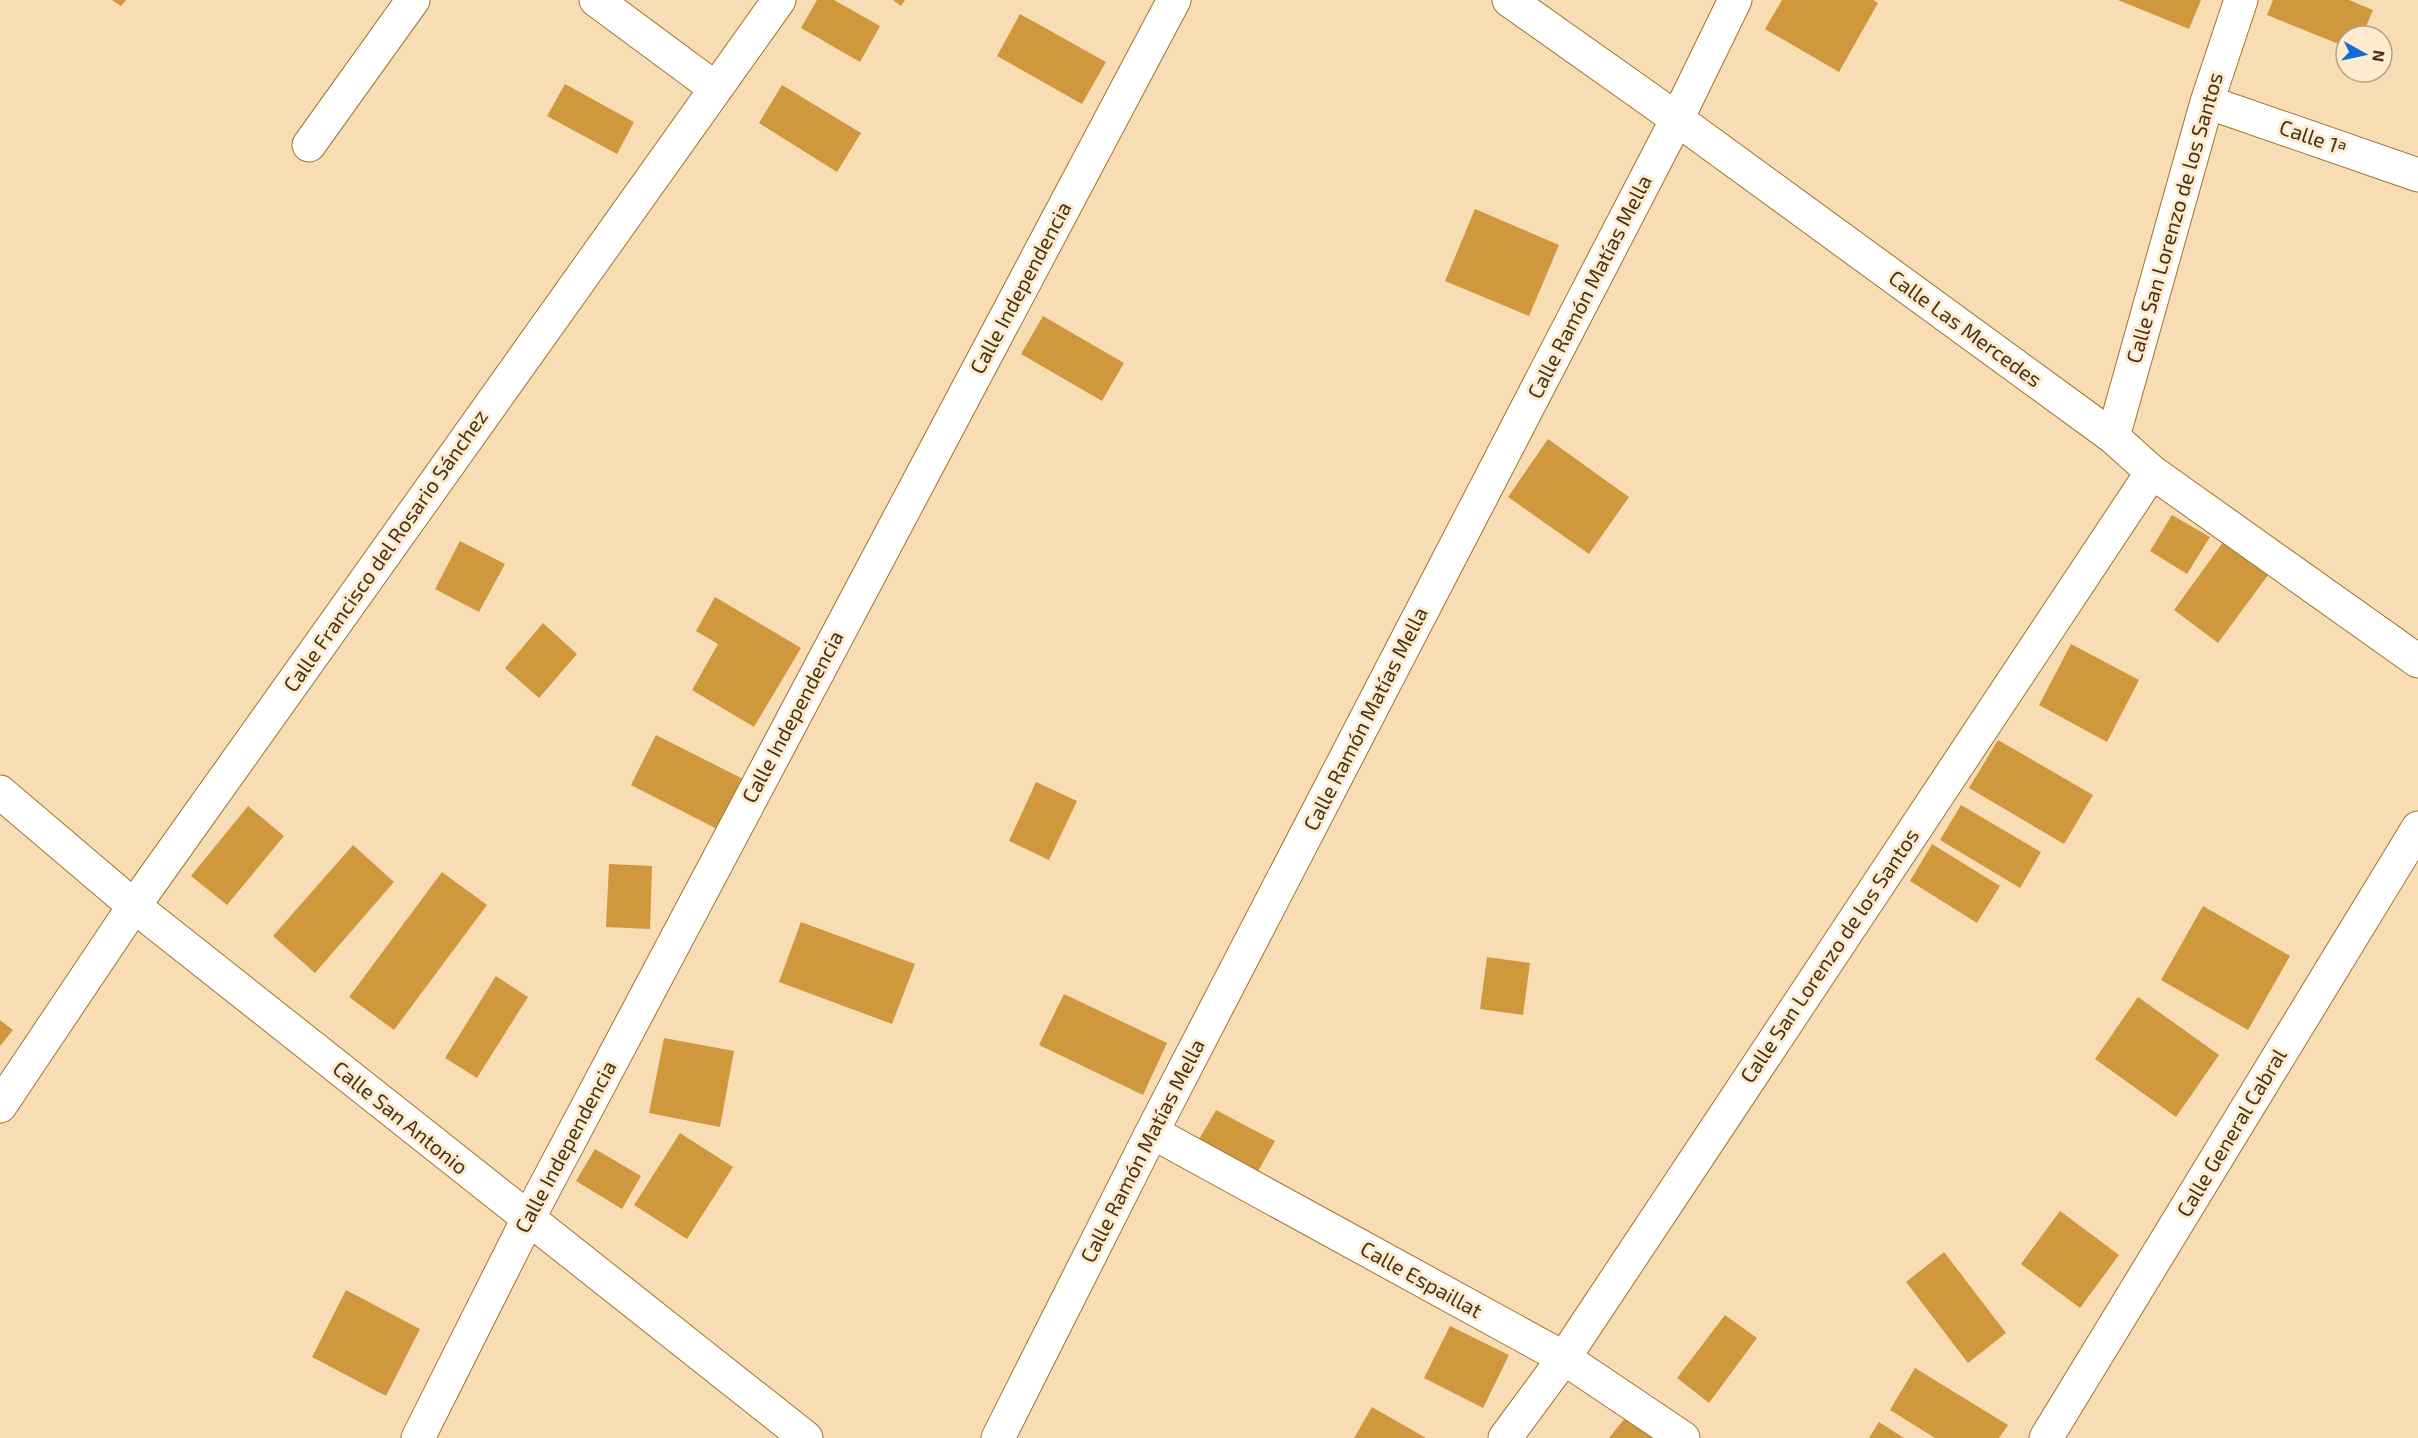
<svg xmlns="http://www.w3.org/2000/svg" width="2418" height="1438" font-family="'Exo 2',sans-serif">
<rect width="100%" height="100%" fill="#f8dcb3"/>
<path fill="#d0983d" d="M112 0H126L121 6Z
M817 0H834L880 26 860 62 801 28Z
M893 0H905L901 6Z
M1782 0H1873L1878 3 1839 72 1765 29Z
M2118 0H2201L2189 29Z
M2273 0H2349L2373 10 2362 36H2346V47L2267 15Z
M1020 14 1106 62 1082 104 997 56Z
M565 84 634 122 617 154 547 116Z
M782 85 861 133 837 172 759 123Z
M1475 209 1559 245 1529 316 1445 281Z
M1043 316 1124 363 1102 401 1021 354Z
M1548 439 1629 497 1589 554 1508 497Z
M2172 515 2210 537 2187 574 2150 551Z
M2229 534 2274 567 2218 643 2174 610Z
M460 541 505 564 479 612 435 589Z
M715 597 801 648 754 727 692 690 718 644 696 631Z
M543 623 577 654 539 698 505 668Z
M2071 644 2139 680 2107 742 2039 705Z
M656 735 743 779 717 829 631 785Z
M1998 740 2093 795 2064 844 1969 788Z
M1036 782 1077 801 1049 860 1009 841Z
M1961 805 2041 852 2020 888 1940 840Z
M248 806 284 836 227 905 191 876Z
M1932 844 2000 886 1977 923 1910 881Z
M353 845 394 882 315 973 273 936Z
M609 864 652 866 650 929 606 927Z
M442 872 487 905 394 1030 349 997Z
M2203 906 2290 956 2248 1030 2161 980Z
M801 922 915 964 892 1024 779 982Z
M1487 957 1530 963 1523 1015 1480 1009Z
M496 976 528 997 477 1078 445 1058Z
M1064 994 1167 1043 1143 1095 1039 1045Z
M2138 997 2219 1055 2176 1117 2095 1059Z
M0 1020 13 1030 0 1046Z
M664 1038 734 1051 720 1127 649 1113Z
M1216 1110 1275 1141 1256 1175 1197 1143Z
M680 1133 733 1167 687 1239 634 1205Z
M595 1149 641 1176 622 1209 576 1181Z
M2060 1211 2119 1255 2080 1308 2021 1264Z
M1944 1252 2006 1333 1968 1363 1906 1282Z
M346 1290 420 1329 386 1396 312 1357Z
M1725 1315 1757 1338 1709 1403 1677 1378Z
M1450 1326 1509 1355 1483 1408 1424 1378Z
M1915 1368 2008 1425 1999 1438H1935L1890 1410Z
M1637 1403 1679 1438H1609Z
M1372 1407 1426 1438H1354Z
M1879 1422 1904 1438H1869Z"/>
<g fill="none" stroke-linecap="round" stroke-linejoin="round">
<g stroke="#a0742c" stroke-width="35">
<path id="street" d="M596 0 715 88
M1509 0 1677 119 2113 437 2152 472 2418 661
M2207 102 2418 175
M309 145 413 0
M2113 437 2207 102 2241 0
M0 792 134 906 806 1438
M0 1106 134 906 779 0
M1152 1132 1564 1358 1683 1438
M418 1438 528 1219 1174 0
M998 1438 1152 1132 1677 119 1735 0
M1505 1438 1564 1358 2152 472
M2046 1438 2418 828"/>
</g>
<use href="#street" stroke="#fff" stroke-width="33"/>
</g>
<g text-anchor="middle" stroke-width="6" stroke-linejoin="round" paint-order="stroke">
<g font-size="21" fill="#473416" stroke="#feebcf">
<text transform="translate(2313 138) rotate(19)" y="7">Calle 1ª</text>
<text transform="translate(2175 218) rotate(-74)" y="7">Calle San Lorenzo de los Santos</text>
<text transform="translate(1590 287) rotate(-63)" y="7">Calle Ramón Matías Mella</text>
<text transform="translate(1021 288) rotate(-62)" y="7">Calle Independencia</text>
<text transform="translate(1965 329) rotate(36)" y="7">Calle Las Mercedes</text>
<text transform="translate(386 551) rotate(-55)" y="7">Calle Francisco del Rosario Sánchez</text>
<text transform="translate(793 717) rotate(-62)" y="7">Calle Independencia</text>
<text transform="translate(1366 719) rotate(-63)" y="7">Calle Ramón Matías Mella</text>
<text transform="translate(1830 956) rotate(-56)" y="7">Calle San Lorenzo de los Santos</text>
<text transform="translate(400 1118) rotate(39)" y="7">Calle San Antonio</text>
<text transform="translate(2232 1133) rotate(-59)" y="7">Calle General Cabral</text>
<text transform="translate(566 1147) rotate(-62)" y="7">Calle Independencia</text>
<text transform="translate(1143 1151) rotate(-63)" y="7">Calle Ramón Matías Mella</text>
<text transform="translate(1421 1280) rotate(29)" y="7">Calle Espaillat</text>
</g>
</g>
<g transform="translate(2364 54) rotate(98)"><circle r="28" fill="#feebcf" stroke="#b5a285" stroke-width="1.5"/>
<path d="M0-4.5L10 22L0 15L-10 22Z" fill="#126cd5"/>
<text y="-9" font-size="16" font-weight="bold" text-anchor="middle" fill="#473416">N</text>
</g>
</svg>
